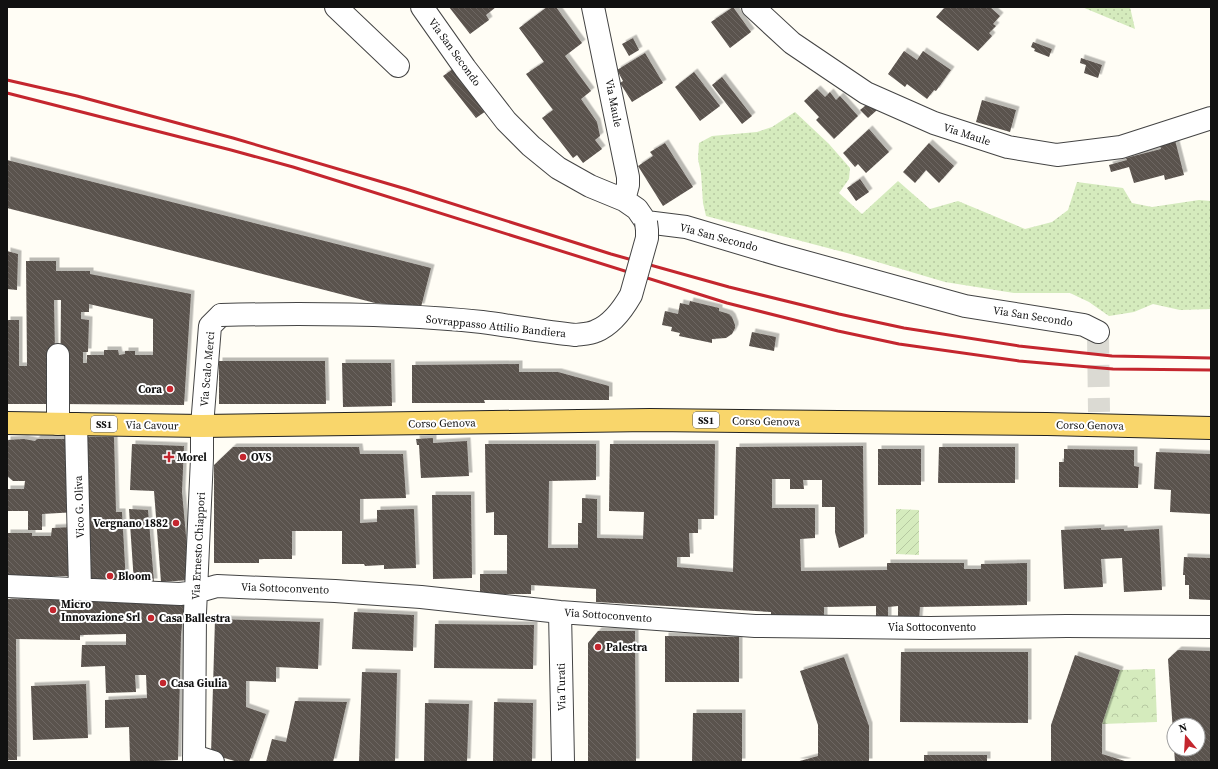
<svg xmlns="http://www.w3.org/2000/svg" width="1218" height="769" font-family="'Source Serif 4',serif">
<defs>
<pattern id="grass-dots" width="8" height="8" patternUnits="userSpaceOnUse"><rect width="8" height="8" fill="#d5ebbd"/><path d="M2 2h.1M6 6h.1" fill="none" stroke="#b6c8a1" stroke-width="1.8" stroke-linecap="round"/></pattern>
<pattern id="park-crowns" width="20" height="18" patternUnits="userSpaceOnUse"><rect width="20" height="18" fill="#d5ebbd"/><path d="M2 6a3 3 0 1 1 6 0M12 15a3 3 0 1 1 6 0" fill="none" stroke="#b6c8a1"/></pattern>
<pattern id="garden-furrows" width="10" height="10" patternUnits="userSpaceOnUse"><rect width="10" height="10" fill="#d5ebbd"/><path d="M-1 1l2-2M0 10L10 0M9 11l2-2" fill="none" stroke="#b6c8a1"/></pattern>
<pattern id="building-back-hatch" width="6" height="6" patternUnits="userSpaceOnUse"><rect width="6" height="6" fill="#5a524d"/><path d="M-1 5l2 2M0 0l6 6M5-1l2 2" fill="none" stroke="#6d6662"/></pattern>
<filter id="shadow"><feDropShadow dx="3.5" dy="-3.5" stdDeviation="0" flood-color="#0004"/></filter>
</defs>
<rect width="100%" height="100%" fill="#fffdf5"/>
<path fill="url(#grass-dots)" d="M1082 7H1130L1135 29Z
M795 112 829 144 850 168 849 179 839 193 862 214 898 181 930 209 958 201 1025 229 1052 222 1068 210 1077 182 1123 188 1132 203 1152 207 1199 200 1211 201V309L1180 310 1153 304 1134 312 1109 316 1089 302 1070 293H1014L945 282 847 253 706 216 703 203 701 173 698 159 699 143 712 136 757 132 772 127Z"/>
<path fill="url(#park-crowns)" d="M1155 669 1157 722 1102 724 1120 670Z"/>
<path fill="url(#garden-furrows)" d="M896 509 919 510V555L896 554Z"/>
<path fill="url(#building-back-hatch)" fill-rule="evenodd" filter="url(#shadow)" d="M449 7H496L486 15 489 20 470 34Z
M547 7H556L582 43 565 56 591 91 581 99 597 122 600 136 595 140 602 149 583 163 577 155 573 158 542 118 553 110 526 74 544 62 519 28Z
M733 7 751 32 730 48 711 22Z
M945 7H990L1000 16 993 24 996 26 989 33 992 36 978 51 936 17Z
M633 38 639 50 629 56 622 44Z
M1033 42 1052 49 1049 57 1034 51 1035 49 1031 47Z
M904 51 917 60 923 51 951 70 936 91 934 90 927 99 907 84 905 87 888 74Z
M645 53 663 83 632 102 620 83 623 81 617 70Z
M1081 58 1102 65 1098 78 1084 73 1086 65 1080 63Z
M453 69 486 111 476 118 443 76Z
M694 72 720 106 700 121 675 87Z
M722 77 752 116 742 124 712 85Z
M817 89 825 97 830 92 836 100 840 96 858 116 834 139 816 120 819 117 804 101Z
M982 100 1016 110 1010 132 976 122Z
M870 102 877 110 868 118 860 110Z
M869 129 889 152 866 173 858 164 855 167 843 153Z
M1175 140 1184 175 1165 180 1164 175 1134 183 1129 167 1111 172 1109 165 1127 160 1126 158 1161 149 1160 145Z
M665 143 693 187 663 206 638 166 653 156 650 152Z
M929 143 954 166 939 183 926 170 915 183 903 172Z
M7 160 431 268 421 307 375 303 7 208Z
M860 179 869 192 856 201 847 188Z
M7 251 18 254 17 290 7 289Z
M26 261H56V271H90V274L191 294 184 405 60 404 61 300H54L56 404H7V320H19V366H27ZM89 304 153 319V355H135V351H125V354L119 355 118 350H104V355H87V363H83V352H88L89 320 81 319V312H89Z
M690 301 719 308V311L729 314 732 317 735 325V328L732 334 726 338 712 339V343L679 336 680 333 671 331 672 327 662 325 665 311 678 314 680 303 689 305Z
M752 332 776 337 774 351 749 346Z
M219 361H325L326 404H219Z
M342 363H391L392 406 343 407Z
M519 364V372H558L609 386V400H484L485 403H412V365Z
M79 437H114L116 512H122L126 583H87Z
M433 438V443L467 441 469 476 421 478 419 445H417L416 439Z
M24 439 35 441 37 439H74L77 512 42 514V530H28V511H7V489H24L25 481H13L7 476V440Z
M132 444 184 446 182 492 190 580 161 582 154 491 130 490Z
M485 444H596V480L549 481 548 548H578V523H582V498L597 499V538L643 539 644 512 609 511 610 444H715L714 519H698V533H689L690 557H677V567L733 572 736 447 863 446 864 537 839 548 835 532V507H822V480H803L804 489H790V479H772V508H815V538L800 539 801 571 887 570V563H964V569H981V564L1027 563V605L920 607 919 620H898V606L888 607V619H876V606L824 607V621H771V612L596 602V589L531 585V594H480V574H507V535H494V512L486 513Z
M233 447H359L360 454H403L406 498 360 499V523L377 522V510L414 509 416 568 384 569V565L365 566 364 564H342V531H292V559H259V563H214V465Z
M939 447H1015V483H938Z
M878 449H921V485H878Z
M1064 449 1134 450V466L1139 467 1138 488 1059 487V462H1064Z
M1156 452 1211 454V514L1170 512 1171 490 1154 489Z
M432 495H471L472 578 433 579Z
M129 509 148 510 154 582 134 583Z
M73 527 75 576H7V533H32V536H51L52 528Z
M1101 528V530L1124 529V531L1159 529 1162 590 1124 592 1122 558 1101 559 1103 587 1064 589 1061 530Z
M1184 557 1211 558V600L1189 599V585H1185V575H1183Z
M7 599 177 601 184 606 181 635 178 760 130 762 129 727 105 728V700L147 698 146 675H135L136 692 106 693 105 666 81 667 82 645H126V634L80 635V640L16 639 17 760H7Z
M354 612 414 615 413 651 352 649Z
M215 619 320 622 318 669 276 667V682L246 681V707L266 714 249 762H238L211 754Z
M435 624 534 625 533 669 434 668Z
M598 631H635L636 762H588V643Z
M665 636 739 637V682H665Z
M1178 650 1211 651V762H1175L1174 749H1198V725H1174V732H1173L1168 659Z
M901 652H1028V723L900 722Z
M1075 655 1120 670 1102 724V754L1128 762H1051V725Z
M844 657 869 726V762H796L818 756V725L800 671Z
M362 672 397 673 395 762H359Z
M86 684 88 738 33 740 31 686Z
M295 701 347 702 333 762H266L272 739 286 742Z
M494 702 533 703 532 762H493Z
M425 703 469 704 467 762H424Z
M693 713H742V762H692Z
M924 755H987V762H924Z"/>
<g fill="none" stroke-linecap="round" stroke-linejoin="round">
<path stroke="#dbdad3" stroke-width="22" stroke-dasharray="22 11" stroke-linecap="butt" d="M1098 332 1099 412"/>
<g stroke="#444" stroke-width="24">
<path id="minor" d="M336 7 398 66
M422 7 465 68 506 121 531 146 558 168 590 186 624 200 637 209 646 222 686 227 780 255 965 306 1084 325 1098 332
M593 7 628 177V185L624 200
M753 7 792 43 866 93 934 123 1008 147 1057 155 1121 147 1211 118
M58 355V424
M76 424 80 589
M7 586 180 594 196 592 217 586 335 591 421 597 560 612 755 626 930 628 1067 626 1211 627
M560 612 563 762
M194 756 213 762
M194 762 195 613 202 458V426L210 326 221 315"/>
</g>
<g stroke="#222" stroke-width="24">
<path id="major" d="M7 423 202 426 650 420 1047 424 1211 428"/>
</g>
<use href="#minor" stroke="#fff" stroke-width="22"/>
<use href="#major" stroke="#f9d66b" stroke-width="22"/>
<path stroke="#c4262e" stroke-width="3" d="M7 80 77 96 233 138 406 189 611 254 729 287 839 314 904 328 1019 346 1112 356 1211 358
M7 93 231 150 293 167 727 303 838 331 899 344 1019 361 1113 369 1211 370"/>
<g stroke="#444" stroke-width="24" stroke-linecap="butt">
<path id="minor-bridge" d="M221 315C307 313 395 313 482 322 513 326 544 332 575 335 582 334 590 334 596 331 611 325 623 309 631 295L647 238V230L646 222"/>
</g>
<use href="#minor-bridge" stroke="#fff" stroke-width="22"/>
</g>
<g fill="#c4262e" stroke="#fff" stroke-width="1.5">
<circle cx="170" cy="389" r="4"/>
<path d="M167 451h4v4h4v4h-4v4h-4v-4h-4v-4h4z"/>
<circle cx="243" cy="457" r="4"/>
<circle cx="176" cy="523" r="4"/>
<circle cx="110" cy="576" r="4"/>
<circle cx="53" cy="610" r="4"/>
<circle cx="151" cy="618" r="4"/>
<circle cx="598" cy="647" r="4"/>
<circle cx="163" cy="683" r="4"/>
</g>
<g text-anchor="middle" stroke-width="4" stroke-linejoin="round" paint-order="stroke">
<g fill="#fff" stroke="#585858" stroke-width="1">
<rect x="693" y="412" width="26" height="16" rx="3"/>
<rect x="91" y="416" width="26" height="16" rx="3"/>
</g>
<g font-size="10" font-weight="bold" fill="#111">
<text x="706" y="424">SS1</text>
<text x="104" y="428">SS1</text>
</g>
<g font-size="11" fill="#111" stroke="#fff">
<text transform="translate(455 52) rotate(54)" y="4">Via San Secondo</text>
<text transform="translate(614 103) rotate(79)" y="4">Via Maule</text>
<text transform="translate(967 134) rotate(18)" y="4">Via Maule</text>
<text transform="translate(719 237) rotate(15)" y="4">Via San Secondo</text>
<text transform="translate(1033 316) rotate(9)" y="4">Via San Secondo</text>
<text transform="translate(496 326) rotate(6)" y="4">Sovrappasso Attilio Bandiera</text>
<text transform="translate(207 369) rotate(-85)" y="4">Via Scalo Merci</text>
<text transform="translate(766 421) rotate(1)" y="4">Corso Genova</text>
<text transform="translate(442 423) rotate(-1)" y="4">Corso Genova</text>
<text transform="translate(152 425) rotate(1)" y="4">Via Cavour</text>
<text transform="translate(1090 425) rotate(1)" y="4">Corso Genova</text>
<text transform="translate(79 507) rotate(-92)" y="4">Vico G. Oliva</text>
<text transform="translate(198 546) rotate(-87)" y="4">Via Ernesto Chiappori</text>
<text transform="translate(285 588) rotate(2)" y="4">Via Sottoconvento</text>
<text transform="translate(608 615) rotate(4)" y="4">Via Sottoconvento</text>
<text x="932" y="631">Via Sottoconvento</text>
<text transform="translate(561 687) rotate(-91)" y="4">Via Turati</text>
</g>
<g font-size="11" font-weight="bold" fill="#111" stroke="#fff" text-anchor="start">
<text x="162" y="393" text-anchor="end">Cora</text>
<text x="177" y="461">Morel</text>
<text x="251" y="461">OVS</text>
<text x="168" y="527" text-anchor="end">Vergnano 1882</text>
<text x="118" y="580">Bloom</text>
<text x="61" y="608">Micro<tspan x="61" dy="13">Innovazione Srl</tspan></text>
<text x="159" y="622">Casa Ballestra</text>
<text x="606" y="651">Palestra</text>
<text x="171" y="687">Casa Giulia</text>
</g>
</g>
<rect width="1218" height="769" fill="none" stroke="#111111" stroke-width="16"/>
<g transform="translate(1186 737) rotate(342)"><circle r="19" fill="#ffffff" stroke="#a0a0a0"/>
<path d="M0-3L7 15L0 10L-7 15Z" fill="#c4262e"/>
<text y="-6" font-size="11" font-weight="bold" text-anchor="middle" fill="#111111">N</text>
</g>
</svg>
